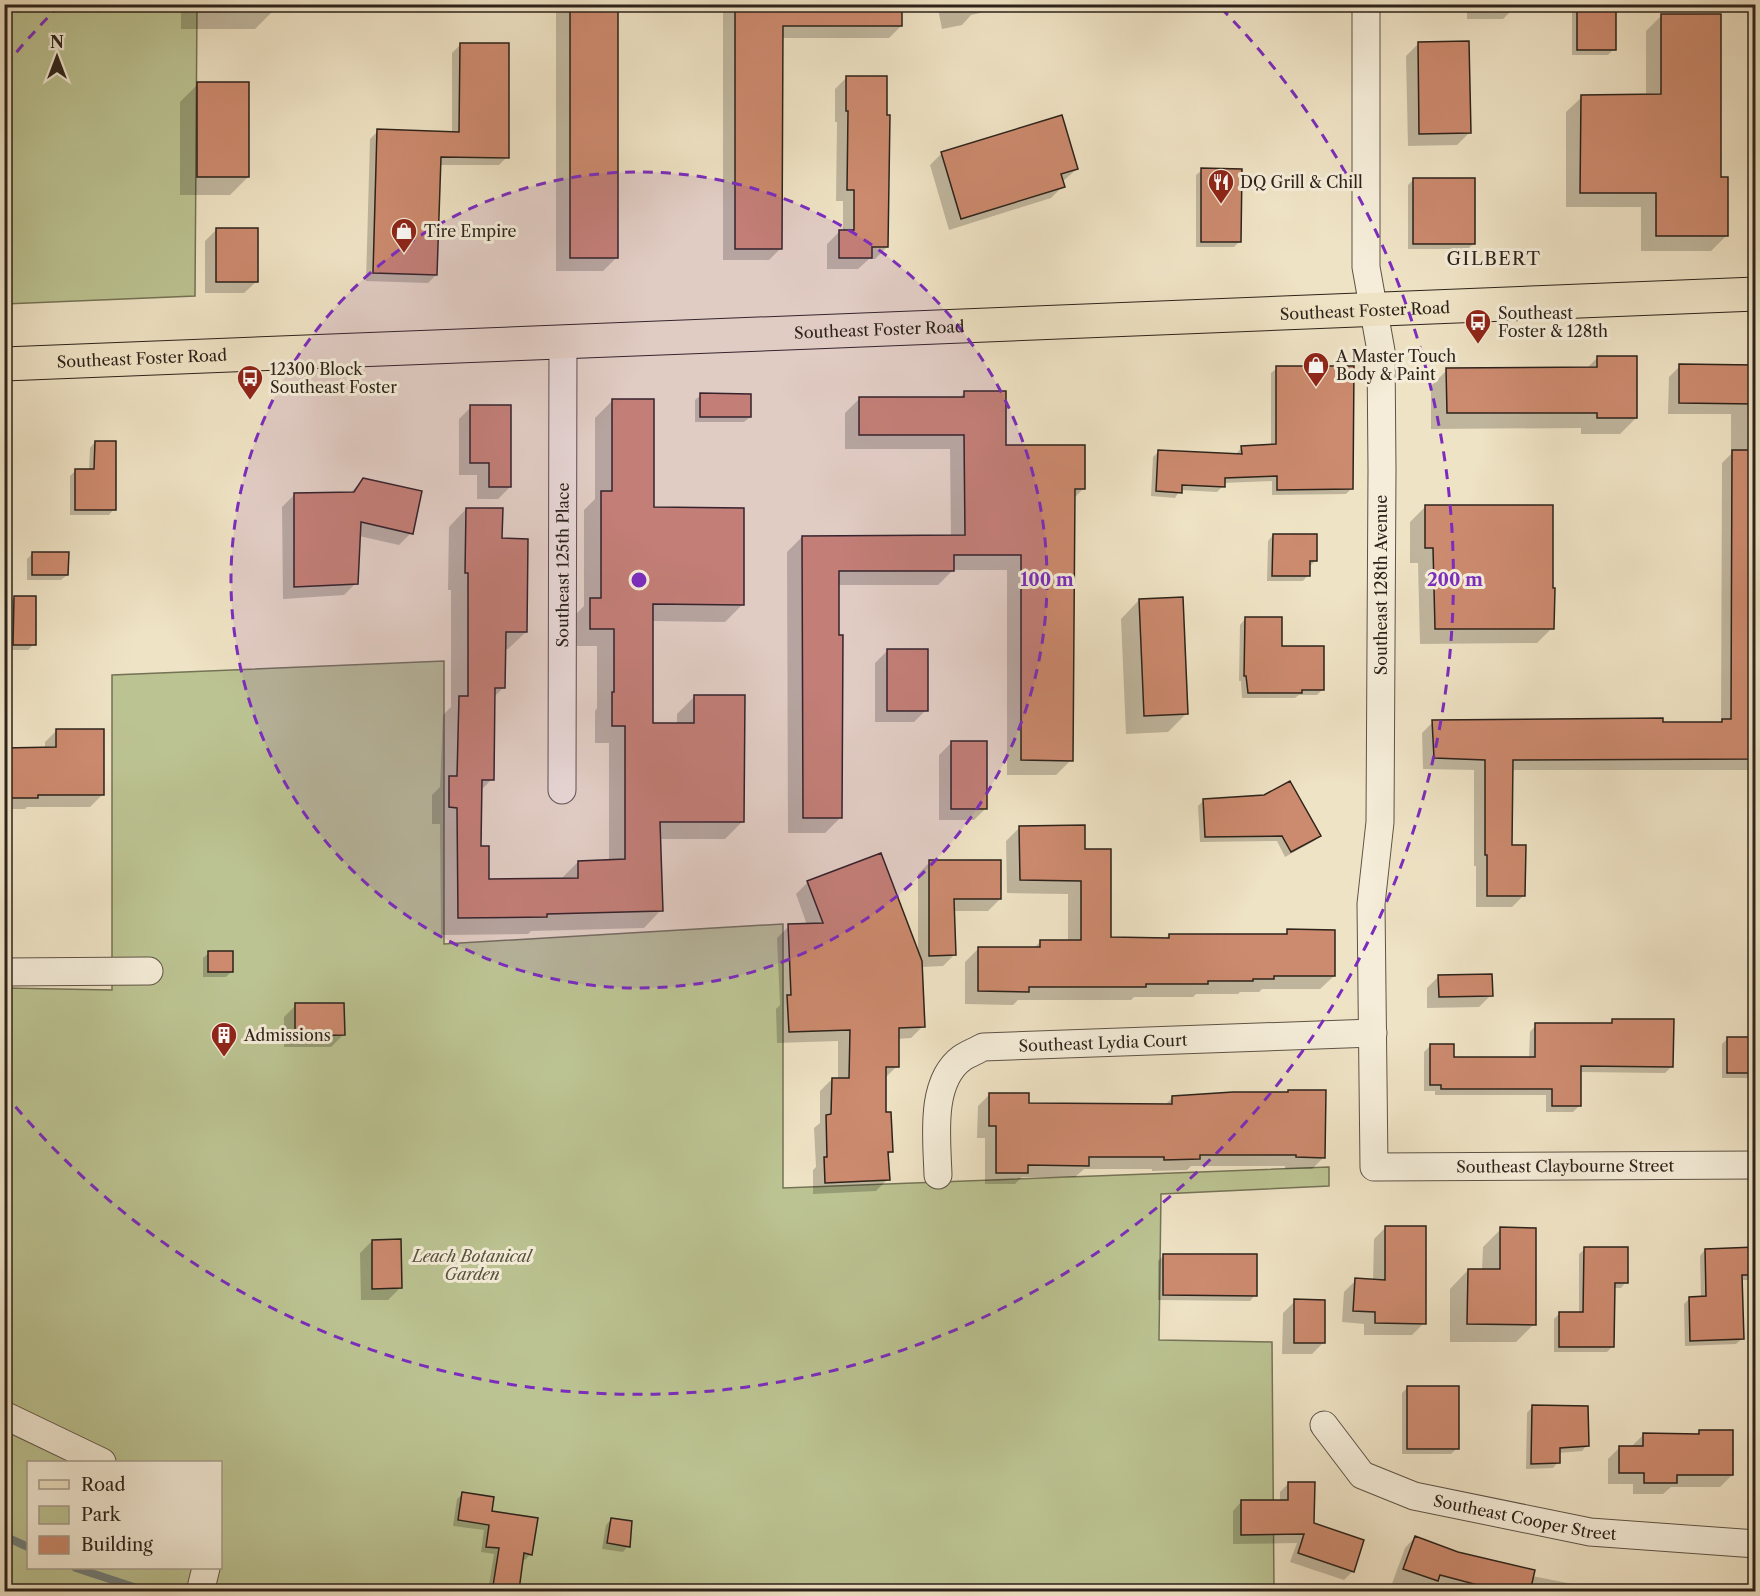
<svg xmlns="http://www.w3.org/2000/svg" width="1760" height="1596" font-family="'Libre Caslon Text',serif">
<rect width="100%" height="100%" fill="#efe3c5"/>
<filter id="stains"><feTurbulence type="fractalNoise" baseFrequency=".00333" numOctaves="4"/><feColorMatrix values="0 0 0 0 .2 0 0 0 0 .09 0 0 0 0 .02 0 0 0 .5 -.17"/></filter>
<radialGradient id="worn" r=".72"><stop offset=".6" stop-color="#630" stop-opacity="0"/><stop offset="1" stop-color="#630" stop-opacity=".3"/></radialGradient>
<path fill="#bcc392" stroke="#747356" stroke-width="1.5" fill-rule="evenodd" d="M4 5H197L195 296 5 304Z
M444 661V944L783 924V1188L1329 1167V1186L1161 1194 1159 1340 1272 1342 1274 1591 5 1592V988L112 990V675ZM28 1462H220V1568H28Z"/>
<path fill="#0003" d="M181 4H273V11L255 29H181Z
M556 4H616L617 257 603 271H556Z
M723 4H901V26L889 38H781V248L769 260H723Z
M937 4H1020L971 15 962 25 942 29Z
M1467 4H1509V13L1503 19H1467Z
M1572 4H1614V49L1608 55H1572Z
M1661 16 1720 179 1726 236 1711 251H1641V207H1566V112L1582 97 1646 96V31Z
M1418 44 1469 133 1457 145 1408 146 1406 56Z
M460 45 507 157 499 165H439L436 275 428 283 366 281 370 139 378 131 452 133V53Z
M847 77 887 247 875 259H869L858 269H827V244L839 232H843V201H836L837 122H835V89Z
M198 84 248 177 230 195H180V102Z
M942 153 1077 169 1062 182 1063 186 1051 198 949 230 930 165Z
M1202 170 1240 241 1234 247H1196V175Z
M1414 179 1473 244 1468 249H1408V185Z
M217 229 257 281 244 293H205V241Z
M1598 357 1636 418 1620 434H1581V428L1431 429V386L1447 370 1586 369Z
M1680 366H1756V770H1512L1511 846 1524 895 1512 907H1476V866H1474V770L1423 769 1422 733 1433 722 1662 723H1719L1721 722 1722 463 1731 454V414H1668L1669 377Z
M1277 368 1351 489 1346 494 1272 495V481L1223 483V486L1217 492 1180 490 1175 498 1151 496 1153 457 1158 452 1237 455V453L1242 447 1271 446V373Z
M965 392 1004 446 1084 488 1073 499 1071 760 1056 775H1007V570H953L938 585H838L840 818 825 833H788L787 552 802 537 951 536 950 449H845V413L860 398H959Z
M701 395 750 417 744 422H695V400Z
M612 401 653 508 742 605 725 622 651 621V724H677V714L694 697 742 822 725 839H659L661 910 644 928 531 931 528 934 441 935 440 824H432V795L440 787 443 715 451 707V590H448L449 527 466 509 501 540 526 632 508 649H504V687L493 698 492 779 480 791V847L488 881 560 880 578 862 609 861V743H595V711L597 708V646H573V617L584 606V510L595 499V418Z
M471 407 510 487 498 499H477V475H459V419Z
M95 442 114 509 109 515H70V476L76 470H89L90 448Z
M364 479 411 533 399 545 359 536 356 583 344 595 283 599 282 507 294 495 350 493Z
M1426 506 1552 628 1537 643 1420 644 1418 563H1410V522Z
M1273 535 1315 561 1310 566 1308 575 1303 581H1267L1268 541Z
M32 554 67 575 61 580H27V559Z
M14 598 34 644 28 650H8L9 603Z
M1139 600 1187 713 1168 732 1126 734 1121 619Z
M1245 619 1280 647 1323 689 1317 695H1299L1295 698H1242L1241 681H1239L1240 625Z
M887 651 926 710 914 722H875V663Z
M57 730 102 795 90 807H27L25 809H4V750L45 749V742Z
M951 743 986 808 974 820H939V755Z
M1203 801 1319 836 1314 841 1285 857 1277 841 1200 842 1198 806Z
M1020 827 1084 851 1110 939H1165L1169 935 1283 936 1288 931 1334 976 1320 989H1262L1259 992H1240L1238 994H1196L1193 997H1134L1131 1000H1018L1013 1005 965 1004V962L979 948H1034L1041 941 1068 942V894L1007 893 1006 841Z
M930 862 1000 899 988 911H953L955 954 943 966 921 967 923 1026 911 1038 897 1039V1066L885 1078 884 1114 891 1152 887 1156 888 1179 876 1191 813 1194V1170L816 1167 814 1128 820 1123V1091L832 1079H838V1041L777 1043 776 1009 780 1005 777 938 789 926 807 925 796 894 808 882 918 953V874Z
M4 890H8L9 939 4 944Z
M209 953 231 972 226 977H203V958Z
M1439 976 1491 995 1479 1007 1427 1008V988Z
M296 1005 343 1035 331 1047H284V1017Z
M1613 1020 1672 1066 1665 1073 1580 1072V1105L1573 1112H1546V1095H1435V1091H1424V1052L1430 1046 1452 1058H1529L1530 1032 1536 1025H1608Z
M1728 1038H1756V1078H1722V1044Z
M1289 1091 1324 1157 1312 1169H1285V1166H1191L1187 1170 1152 1171V1169H1084L1075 1177H1022L1015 1184H985V1138H977L978 1106 990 1094 1027 1104 1165 1105 1172 1098 1286 1094Z
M1386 1227 1424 1323 1412 1335H1364V1324L1342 1322 1344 1292 1356 1280 1373 1281 1374 1239Z
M1501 1229 1534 1324 1516 1342H1450V1289L1468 1270H1482L1483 1247Z
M372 1241 400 1288 388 1300H361L360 1253Z
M1756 1248V1280H1740L1742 1339 1736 1344 1685 1346 1684 1304 1690 1298H1701L1700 1256 1705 1250Z
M1585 1249 1626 1282 1621 1288H1613V1346L1607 1352H1554V1319L1560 1313H1579V1254Z
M1164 1255 1255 1295 1250 1301 1158 1300V1261Z
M1295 1301 1324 1342 1312 1354H1282L1283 1313Z
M1408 1387 1457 1448 1451 1454H1402V1393Z
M1532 1407 1587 1445 1582 1451 1558 1453V1462L1553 1468 1526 1469 1527 1413Z
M1700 1431 1732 1475 1720 1487H1671L1663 1494H1633V1484H1608V1459L1620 1447 1630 1448 1643 1435H1695Z
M1289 1483 1313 1524 1353 1571 1344 1580 1290 1562 1297 1543 1233 1544V1511L1241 1502 1280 1501V1492Z
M463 1494 491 1512 531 1554 525 1560 522 1559 517 1589 515 1592 488 1591 494 1554 481 1552 484 1530 453 1526 457 1499Z
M611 1520 628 1546 623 1552 602 1549 606 1525Z
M1415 1537 1458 1553 1532 1576 1593 1588 1596 1584 1635 1592H1389L1405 1548Z"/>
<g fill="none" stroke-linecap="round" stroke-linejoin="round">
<path stroke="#707f7d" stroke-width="8" d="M4 1536 28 1547
M76 1568 149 1592"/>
</g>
<path fill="#cc8a6e" stroke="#2d231b" stroke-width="1.5" d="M570 4H618V258H570Z
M735 4H902V26H783L782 249H735Z
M1577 4H1616V50H1577Z
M1661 14H1721V177H1728V236H1656V193H1580L1581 95 1661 94Z
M1469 41 1471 133 1419 134 1418 42Z
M460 43H509V158L441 157 437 275 373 273 377 129 459 132Z
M846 76H887V115H890L888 247H872V258H839V230H854V190H847L848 111H846Z
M197 82H249V177H197Z
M1062 115 1078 169 1061 174 1065 187 961 219 941 152Z
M1201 168 1242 169 1241 242H1201Z
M1413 178H1475V244H1413Z
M216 228H258V282H216Z
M1597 356H1637V418H1597V413H1447L1446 368 1597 367Z
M1679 364 1755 365V404L1679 403Z
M1276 366H1354L1353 489 1277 490V476L1225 478V487L1182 485V493L1156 491 1158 450 1242 454 1241 446 1276 444Z
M964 391H1006V445H1085V489H1075L1073 761 1021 760V555H954V571H839V635H843L842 818H803L802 536 965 535 964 435H859V397H964Z
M700 393 751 394V417H700Z
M612 399H654V507L744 508V605L653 604V723H694V695H745L744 822H660L663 911 547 914V917L458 918 457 808 449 807V776H457L459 696H468V573H465L466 508H503L502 538 528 539 527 632H506L505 688H495L494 780H482L481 846H489V879L578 878V861L625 859V726H612V692H614V629H590V598H601V491H612Z
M470 405H511V487H489V463H470Z
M95 441H116V510H75V469H94Z
M1732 450H1755V759L1513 760 1512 845H1526L1525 896H1487V855H1485V760L1434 758 1432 720 1663 718V722H1722V719H1731Z
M363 478 422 491 413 534 361 522 358 584 294 587V493L354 492Z
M1425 505H1553V588H1555L1554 629H1435L1433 548H1425Z
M1273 534H1317V561H1310V576H1272Z
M32 552H69L68 575H32Z
M14 596H36V645H13Z
M1183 597 1188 714 1144 716 1139 599Z
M1245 617H1282V646H1324V690H1302V693H1248L1246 676H1244Z
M887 649H928V711H887Z
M56 729H104V795H38V798H4V748L56 747Z
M951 741H987V809H951Z
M1290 781 1321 836 1291 852 1282 836 1205 837 1203 799 1264 795Z
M1085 825V849H1111V937L1169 938V934H1287V929L1335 930V976H1274V979H1253V981H1208V984H1146V987H1029V992L978 991V947H1040V940H1081V881L1020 880 1019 826Z
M881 853 922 961 925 1027 899 1028V1067H886V1112H891L893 1152H888L890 1180 825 1183 824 1157H827L826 1115 831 1114 832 1078H849L850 1030 789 1032 787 995H791L788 924 823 923 807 881Z
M929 860H1001V899H954L956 955 929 956Z
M208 951H233V972H208Z
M1492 974 1493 996 1439 997 1438 975Z
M295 1003H344L345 1035 295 1036Z
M1612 1019H1674L1673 1067 1581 1066V1106H1552V1089H1441V1085H1430V1044H1454V1057H1535V1023H1612Z
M1727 1037H1755V1073H1727Z
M1288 1090H1326L1325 1158 1296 1157V1155H1200V1159L1164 1160V1157H1089V1166L1028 1165V1173H996V1126H989V1093H1029V1103L1172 1104V1096L1233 1092H1288Z
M1385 1226H1426V1324L1375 1323V1312L1353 1311 1355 1278 1385 1280Z
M1500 1227 1536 1228V1325L1467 1324 1468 1269H1500Z
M401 1239 402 1288 372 1289V1240Z
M1584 1247H1628V1283H1615L1614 1347H1559V1312H1583Z
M1755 1247V1275H1742L1744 1339 1690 1341 1689 1297 1706 1296 1705 1249Z
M1163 1254H1257V1296L1163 1295Z
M1294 1299 1325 1300V1343H1294Z
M1407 1386H1459V1449H1407Z
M1532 1405 1588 1406 1589 1446 1560 1448V1463L1531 1464Z
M1699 1430H1733V1475H1677V1483H1644V1473H1619V1446H1643V1433L1699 1434Z
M1288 1482H1315L1314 1523 1364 1540 1354 1572 1298 1553 1304 1534 1241 1535V1500H1288Z
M462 1492 494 1497 492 1511 538 1518 532 1555 524 1553 519 1590 493 1586 499 1548 486 1547 489 1525 458 1520Z
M611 1518 632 1521 630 1547 607 1543Z
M1415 1536 1458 1552 1535 1570 1530 1592H1477L1478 1585 1440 1575 1438 1581 1403 1569Z"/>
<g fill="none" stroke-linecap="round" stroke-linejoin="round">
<g stroke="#5e5346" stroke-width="29">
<g id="minor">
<path id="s1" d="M1366 4V267L1381 351 1382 470 1380 822 1371 904 1374 1167 1756 1165"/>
<path id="s2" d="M562 790 563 341"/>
<path d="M4 972 149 971"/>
<path id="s3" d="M938 1175C937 1140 929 1082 962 1058 968 1054 976 1051 983 1047L1373 1033"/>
<path d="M4 1415 102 1462"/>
<path id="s4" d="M1324 1425 1362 1475 1414 1496 1590 1532 1756 1544"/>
<path d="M200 1592 206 1568"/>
</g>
</g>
<g stroke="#2d231b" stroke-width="35">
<g id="major">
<path id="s5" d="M4 364C588 339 1172 320 1756 294"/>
</g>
</g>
<use href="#minor" stroke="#f5edd9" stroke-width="27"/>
<use href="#major" stroke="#efe3c5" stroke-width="33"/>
</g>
<circle cx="639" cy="580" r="408" fill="#7b2cbf" fill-opacity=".12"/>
<g fill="none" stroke="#7b2cbf" stroke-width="3" stroke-dasharray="10 8">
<circle cx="639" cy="580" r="408"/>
<path d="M5 66A816 816 0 0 1 57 8M1221 8A816 816 0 1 1 5 1094"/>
</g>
<defs>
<g id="restaurant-pin" transform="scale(1.35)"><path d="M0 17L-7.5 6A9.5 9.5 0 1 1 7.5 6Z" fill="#8f2418" stroke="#f5edd9"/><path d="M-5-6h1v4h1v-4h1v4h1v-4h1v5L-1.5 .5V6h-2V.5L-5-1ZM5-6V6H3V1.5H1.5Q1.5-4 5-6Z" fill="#fff"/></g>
<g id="shop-pin" transform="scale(1.35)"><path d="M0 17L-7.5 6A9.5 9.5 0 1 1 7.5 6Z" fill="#8f2418" stroke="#f5edd9"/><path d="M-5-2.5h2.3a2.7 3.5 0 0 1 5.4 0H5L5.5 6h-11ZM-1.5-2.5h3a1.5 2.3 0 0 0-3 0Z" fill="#fff"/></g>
<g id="bus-pin" transform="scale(1.35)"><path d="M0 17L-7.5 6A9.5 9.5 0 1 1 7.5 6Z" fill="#8f2418" stroke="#f5edd9"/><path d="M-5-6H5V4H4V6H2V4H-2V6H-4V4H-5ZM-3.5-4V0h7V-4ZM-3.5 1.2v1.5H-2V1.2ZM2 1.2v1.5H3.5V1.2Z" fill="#fff"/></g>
<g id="building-pin" transform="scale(1.35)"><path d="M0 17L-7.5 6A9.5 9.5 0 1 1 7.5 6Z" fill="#8f2418" stroke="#f5edd9"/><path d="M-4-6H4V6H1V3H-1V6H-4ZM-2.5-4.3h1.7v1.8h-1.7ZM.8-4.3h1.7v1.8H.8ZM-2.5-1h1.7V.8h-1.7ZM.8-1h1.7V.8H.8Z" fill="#fff"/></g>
</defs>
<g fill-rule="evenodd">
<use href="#restaurant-pin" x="1221" y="182"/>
<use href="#shop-pin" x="404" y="231"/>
<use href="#bus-pin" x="1478" y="322"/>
<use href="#shop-pin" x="1316" y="365"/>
<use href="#bus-pin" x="250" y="378"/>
<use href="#building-pin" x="224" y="1035"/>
</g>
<g text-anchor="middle" stroke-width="6" stroke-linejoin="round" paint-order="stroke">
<g font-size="16" fill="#2d231b" stroke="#f5edd9" text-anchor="start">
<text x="1240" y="188">DQ Grill &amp; Chill</text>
<text x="424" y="237">Tire Empire</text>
<text x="1498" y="319">Southeast<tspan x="1498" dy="18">Foster &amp; 128th</tspan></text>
<text x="1336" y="362">A Master Touch<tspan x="1336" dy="18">Body &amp; Paint</tspan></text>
<text x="270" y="375">12300 Block<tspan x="270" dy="18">Southeast Foster</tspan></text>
<text x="244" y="1041">Admissions</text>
</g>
<g font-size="16" fill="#2d231b" stroke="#f5edd9">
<text dy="6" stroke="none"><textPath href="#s5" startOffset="1362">Southeast Foster Road</textPath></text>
<text dy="6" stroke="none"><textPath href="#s5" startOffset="876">Southeast Foster Road</textPath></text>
<text dy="6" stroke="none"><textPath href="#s5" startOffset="138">Southeast Foster Road</textPath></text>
<text dy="6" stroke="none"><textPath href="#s2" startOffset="225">Southeast 125th Place</textPath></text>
<text transform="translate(1381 585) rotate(-90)" y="6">Southeast 128th Avenue</text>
<text dy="6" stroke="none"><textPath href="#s3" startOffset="268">Southeast Lydia Court</textPath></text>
<text dy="6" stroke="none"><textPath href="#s1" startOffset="1356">Southeast Claybourne Street</textPath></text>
<text dy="6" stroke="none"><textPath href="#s4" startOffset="232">Southeast Cooper Street</textPath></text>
</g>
<g font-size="16" font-style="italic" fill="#58533f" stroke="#f5edd9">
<text x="472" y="1262">Leach Botanical<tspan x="472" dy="18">Garden</tspan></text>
</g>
<g font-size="18" letter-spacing="1.5" fill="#2d231b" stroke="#f5edd9">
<text x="1494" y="265">GILBERT</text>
</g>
</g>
<circle cx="639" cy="580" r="9" fill="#7b2cbf" stroke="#f5edd9" stroke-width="3"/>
<g font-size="18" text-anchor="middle" font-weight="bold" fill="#7b2cbf" stroke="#f5edd9" stroke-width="6" stroke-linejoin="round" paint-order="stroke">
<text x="1047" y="586">100 m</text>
<text x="1455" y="586">200 m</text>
</g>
<rect width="1760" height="1596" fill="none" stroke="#efe3c5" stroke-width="24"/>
<rect x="6" y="6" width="1748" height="1584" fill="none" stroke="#2d231b" stroke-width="3"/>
<rect x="12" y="12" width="1736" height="1572" fill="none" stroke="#2d231b" stroke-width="1.5"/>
<rect x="27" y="1461" width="195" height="108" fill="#f5edd9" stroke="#a59c8d" stroke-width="1.5"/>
<rect x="39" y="1480" width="30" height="9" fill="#efe3c5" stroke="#a59c8d" stroke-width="1.5"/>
<text x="81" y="1491" font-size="18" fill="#2d231b">Road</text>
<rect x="39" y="1506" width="30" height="18" fill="#bcc392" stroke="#a59c8d" stroke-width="1.5"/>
<text x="81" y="1521" font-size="18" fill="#2d231b">Park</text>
<rect x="39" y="1536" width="30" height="18" fill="#cc8a6e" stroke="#a59c8d" stroke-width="1.5"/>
<text x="81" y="1551" font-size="18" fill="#2d231b">Building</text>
<g transform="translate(57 57)" stroke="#f5edd9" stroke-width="4.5" paint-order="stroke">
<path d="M0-4.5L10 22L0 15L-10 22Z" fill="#2d231b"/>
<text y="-9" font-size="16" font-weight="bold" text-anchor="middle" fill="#2d231b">N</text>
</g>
<rect width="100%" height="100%" filter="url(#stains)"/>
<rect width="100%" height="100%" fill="url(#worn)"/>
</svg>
